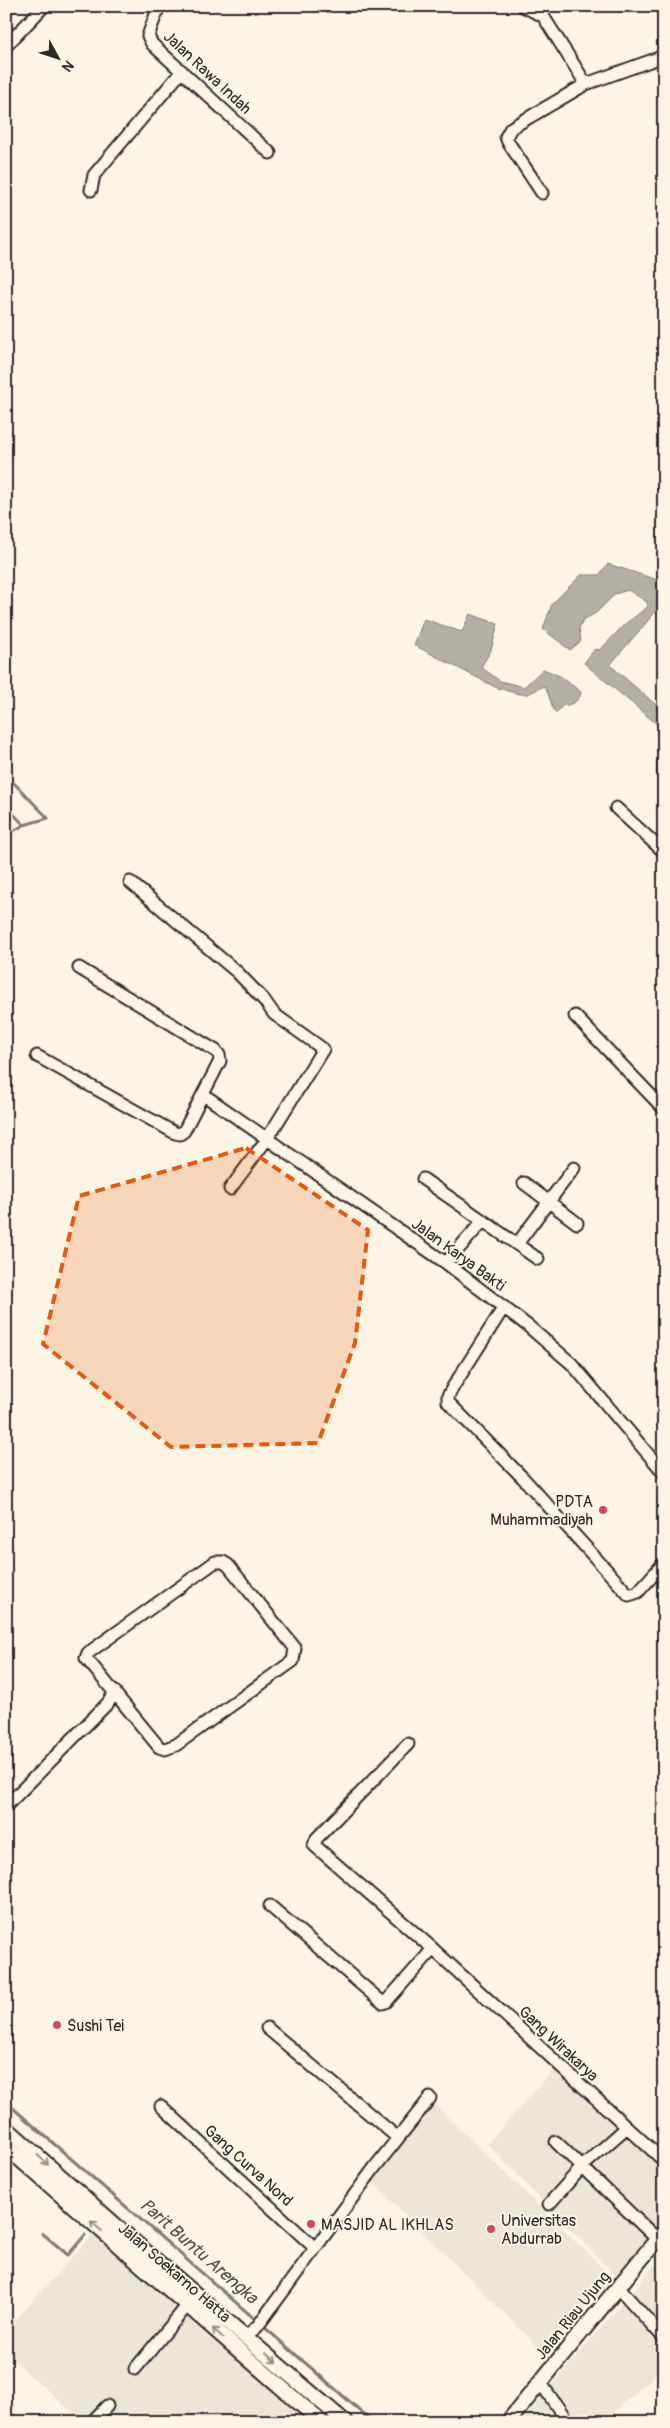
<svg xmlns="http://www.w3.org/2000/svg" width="670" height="2428" font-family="Pangolin,sans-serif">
<rect width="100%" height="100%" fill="#fcf5e5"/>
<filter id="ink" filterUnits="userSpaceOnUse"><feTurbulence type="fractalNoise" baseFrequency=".02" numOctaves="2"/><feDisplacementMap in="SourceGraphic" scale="10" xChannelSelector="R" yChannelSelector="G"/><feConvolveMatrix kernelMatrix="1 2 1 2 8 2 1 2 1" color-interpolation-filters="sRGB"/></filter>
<g filter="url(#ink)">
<path fill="#ece6d7" d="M553 2070 664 2171V2217L615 2275 487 2144Z
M433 2103 612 2277 543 2352 371 2181Z
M96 2231 321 2422H84L6 2354V2330Z
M655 2265 664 2275V2367L603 2422H520Z"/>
<path fill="#b4b0a5" stroke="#7d7b74" d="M608 564 664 582V606L662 604 610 665 664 712V730L584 663 595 649 600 650 625 624 645 609 648 606 647 602 628 590 615 594 596 613 583 620 579 628 581 641 570 650 543 629 552 604 581 575H599Z
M470 614 498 624 491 650 481 667 500 681 524 687 543 669 560 676 581 692C580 702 570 705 562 706L556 713C551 707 550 695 544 686L528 694H519L497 688 414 645 424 619 462 632Z"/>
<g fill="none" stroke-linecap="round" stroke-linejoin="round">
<path stroke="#7d7b74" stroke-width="3" d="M6 775 48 818 24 825 6 835
M6 806 24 825
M6 2102 373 2422
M42 2233 68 2255 85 2235"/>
<g stroke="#2b2b2b" stroke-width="15">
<path id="minor" d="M159 6 148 36 152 44 270 153
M523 6 543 16 586 84
M6 46 44 6
M91 190 94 175 182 71
M542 193 508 142 506 137 511 128 586 84 664 56
M664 762V773
M616 808 664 852
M130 882 237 972 264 1000 274 1014 323 1049 267 1139 230 1189
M575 1016 664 1109
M37 1056 175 1133 180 1134 184 1131 220 1061 219 1055 216 1051 79 968
M204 1095 446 1263 528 1326 572 1364 664 1473
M423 1179 538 1259
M524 1183 577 1223
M517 1244 574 1168
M446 1263 483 1221
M504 1307 453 1387 448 1396V1402L523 1478 629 1595 638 1592 664 1563
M215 1562H223L228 1565 295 1648 293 1661 176 1745 165 1749 159 1747 86 1658 88 1653Z
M408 1744 317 1838 314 1845 433 1949 664 2161
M6 1806 108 1703 115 1692
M270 1906 383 2003 386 2002 433 1949
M267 2028 398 2138
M161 2106 315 2248
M556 2142 657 2239
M549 2204 583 2166 627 2127
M618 2287 664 2338
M246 2336 257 2327 375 2167 430 2098
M135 2369 187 2306
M540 2382 568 2422
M6 2417 11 2422
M92 2422 107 2406"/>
</g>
<g stroke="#2b2b2b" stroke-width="18">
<path id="major" d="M6 2128 133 2241 345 2422
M6 2147 321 2422
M508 2422 664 2231"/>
</g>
<use href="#minor" stroke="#fcf5e5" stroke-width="11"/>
<use href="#major" stroke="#fcf5e5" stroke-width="14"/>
</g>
<defs><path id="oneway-shaft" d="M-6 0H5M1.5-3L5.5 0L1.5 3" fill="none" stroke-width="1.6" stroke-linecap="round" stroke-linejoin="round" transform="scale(1.25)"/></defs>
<g stroke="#949088">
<use href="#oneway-shaft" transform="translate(43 2160) rotate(42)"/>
<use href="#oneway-shaft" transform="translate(96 2226) rotate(-139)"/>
<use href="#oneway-shaft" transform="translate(218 2333) rotate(-139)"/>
<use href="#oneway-shaft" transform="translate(271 2358) rotate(41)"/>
</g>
</g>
<path fill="#e8590c" fill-opacity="0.2" stroke="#e8590c" stroke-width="4" stroke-dasharray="10 6" stroke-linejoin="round" d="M246 1148 368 1230 355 1343 318 1443 171 1447 43 1344 79 1196Z"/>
<g fill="#d1495b" stroke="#fcf5e5" stroke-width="2">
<circle cx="603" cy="1510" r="5"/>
<circle cx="57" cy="2025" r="5"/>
<circle cx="311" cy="2224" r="5"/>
<circle cx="491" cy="2229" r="5"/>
</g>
<g text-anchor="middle" stroke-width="4" stroke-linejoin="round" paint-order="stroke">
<g font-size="16" fill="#2b2b2b" stroke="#fcf5e5">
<text transform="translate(208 72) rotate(43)" y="6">Jalan Rawa Indah</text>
<text transform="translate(459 1254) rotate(36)" y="6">Jalan Karya Bakti</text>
<text transform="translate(559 2043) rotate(43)" y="6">Gang Wirakarya</text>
<text transform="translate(249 2165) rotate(42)" y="6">Gang Curva Nord</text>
<text transform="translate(175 2272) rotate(41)" y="6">Jalan Soekarno Hatta</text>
<text transform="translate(572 2315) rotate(-51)" y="6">Jalan Riau Ujung</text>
</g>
<g font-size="16" fill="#2b2b2b" stroke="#fcf5e5" text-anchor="start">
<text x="593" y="1507" text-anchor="end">PDTA<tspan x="593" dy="18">Muhammadiyah</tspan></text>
<text x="67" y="2031">Sushi Tei</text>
<text x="501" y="2226">Universitas<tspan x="501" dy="18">Abdurrab</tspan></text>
<text x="321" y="2230">MASJID AL IKHLAS</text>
</g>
<g font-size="18" font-style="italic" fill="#545350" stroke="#fcf5e5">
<text transform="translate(199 2251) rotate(41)" y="6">Parit Buntu Arengka</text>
</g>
</g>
<rect width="670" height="2428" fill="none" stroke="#fcf5e5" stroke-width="25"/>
<rect x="12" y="12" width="645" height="2403" fill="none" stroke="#2b2b2b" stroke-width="2" filter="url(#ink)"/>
<g transform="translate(58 58) rotate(130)" stroke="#fcf5e5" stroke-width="4" paint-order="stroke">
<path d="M0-4L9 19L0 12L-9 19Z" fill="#2b2b2b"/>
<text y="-8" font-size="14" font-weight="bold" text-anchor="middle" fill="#2b2b2b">N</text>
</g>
</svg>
